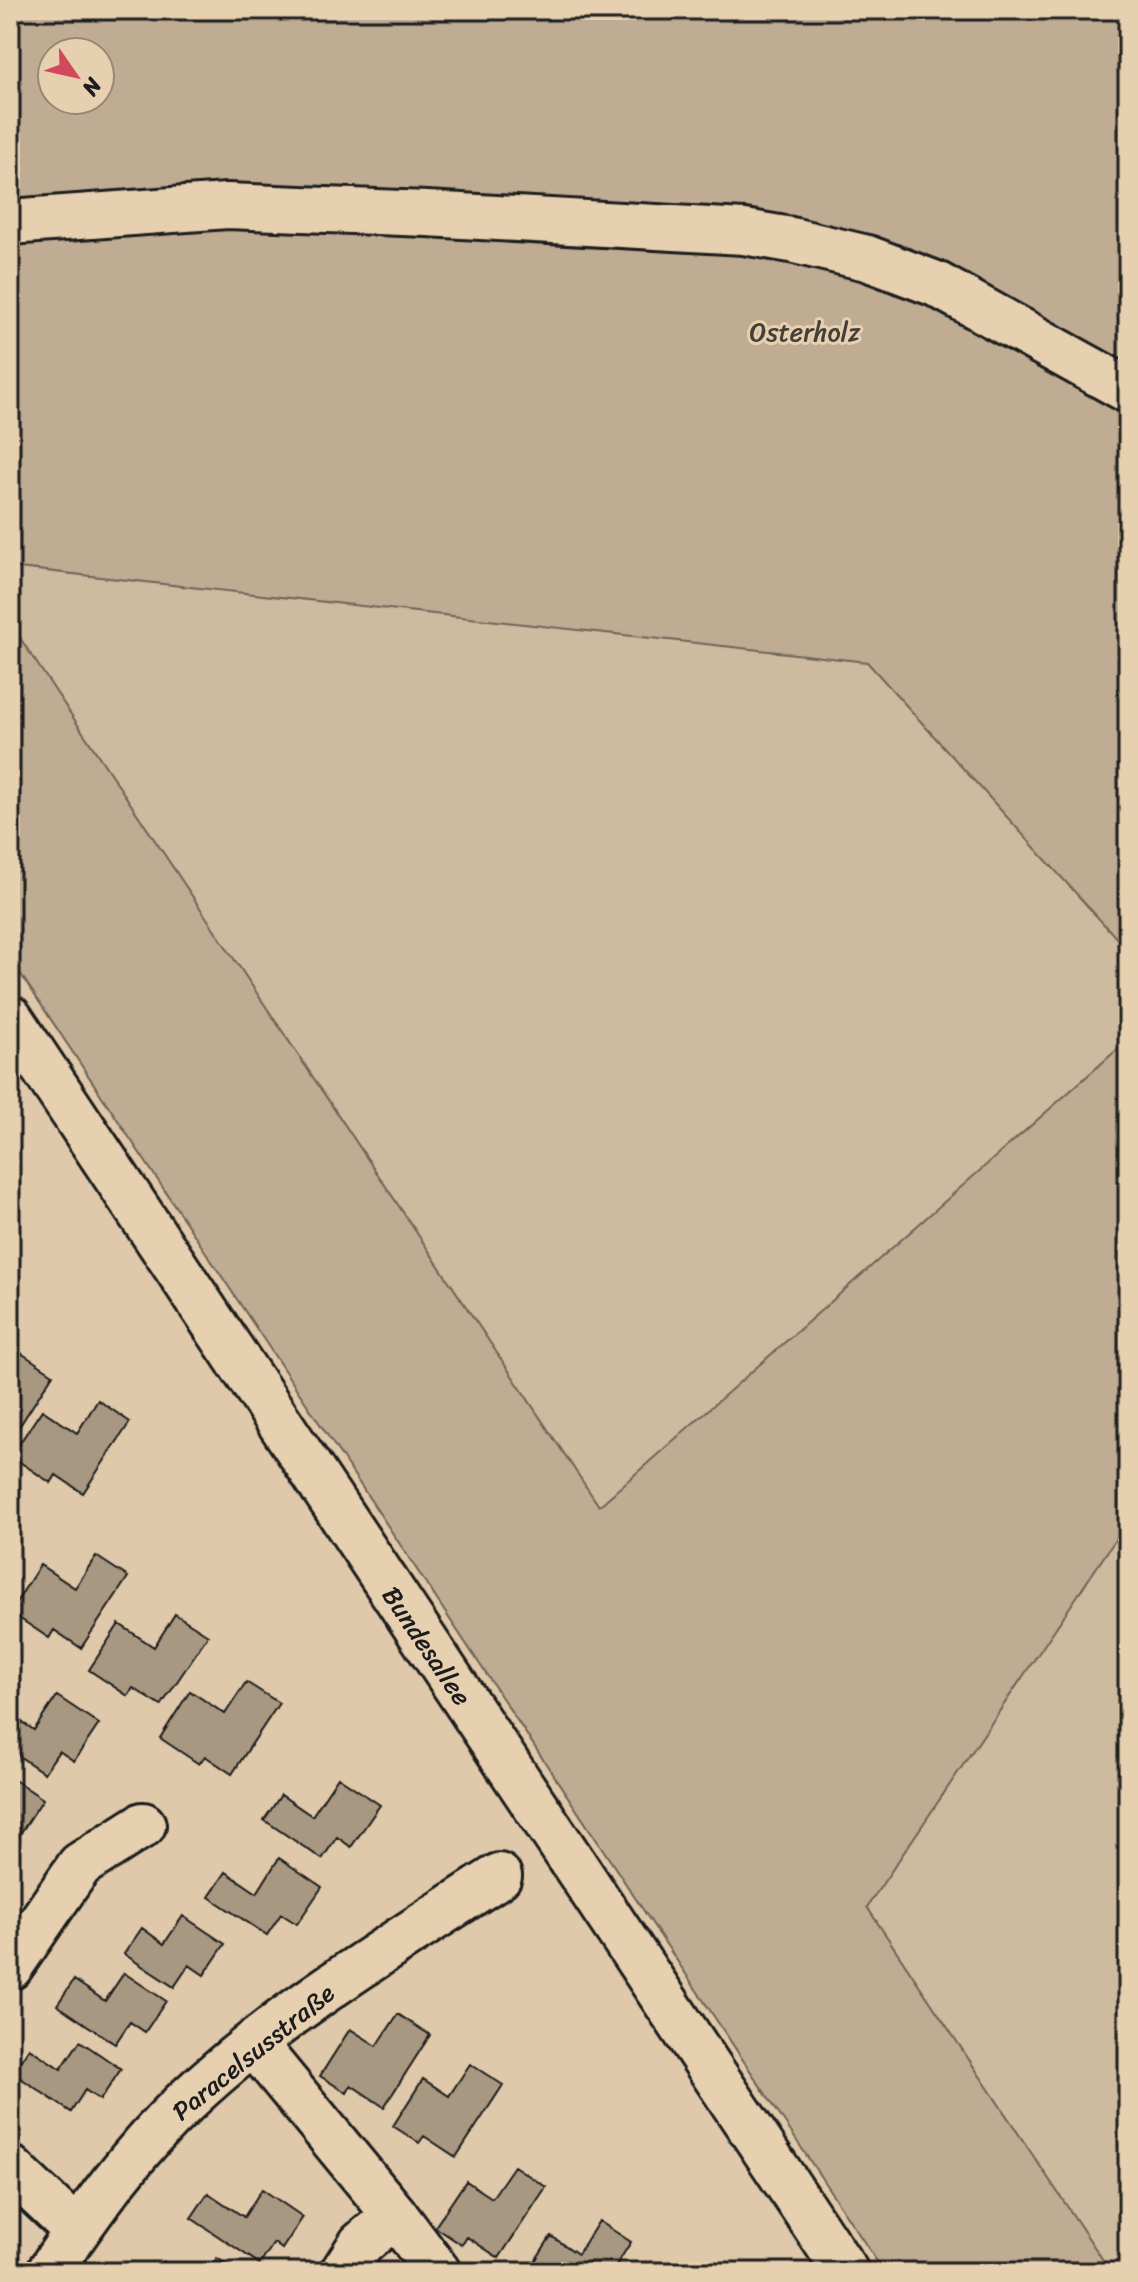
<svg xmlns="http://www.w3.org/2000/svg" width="1138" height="2282" font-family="Sriracha,sans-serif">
<rect width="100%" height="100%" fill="#dfc9aa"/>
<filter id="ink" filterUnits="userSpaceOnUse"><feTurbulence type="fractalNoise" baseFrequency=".0125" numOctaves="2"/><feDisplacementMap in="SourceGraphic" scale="16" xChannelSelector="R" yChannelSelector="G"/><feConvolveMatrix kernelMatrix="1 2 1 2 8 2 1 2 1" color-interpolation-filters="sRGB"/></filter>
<g filter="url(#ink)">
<path fill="#ceba9e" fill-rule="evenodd" d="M10 10H1128V2272H884L10 958ZM52 52H100V100H52Z"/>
<path fill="#bfac93" stroke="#6e6458" stroke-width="2" fill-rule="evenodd" d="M10 10H1128V951L867 662 10 567ZM52 52H100V100H52Z
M10 623 599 1506 1128 1040V1521L867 1907 1111 2272H884L10 958Z"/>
<path fill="#a89882" stroke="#1c1c1c" stroke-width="2" d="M21 1353 53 1374 10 1441V1370Z
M98 1400 130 1422 83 1493 56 1475 51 1483 11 1456 42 1410 77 1433Z
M96 1556 128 1577 81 1648 54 1630 49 1638 10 1612 40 1565 75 1588Z
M175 1614 208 1635 161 1706 133 1688 128 1696 89 1670 119 1624 154 1647Z
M246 1682 279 1703 232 1774 205 1756 199 1764 160 1738 190 1691 225 1714Z
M57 1696 99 1724 74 1761 59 1751 44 1773 10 1750V1714L34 1730Z
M10 1777 43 1799 18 1837 10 1831Z
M338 1777 380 1805 351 1847 337 1837 322 1859 264 1820 281 1795 312 1816Z
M279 1858 322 1887 297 1924 281 1914 267 1935 209 1897 226 1872 257 1893Z
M183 1916 225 1944 204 1975 189 1965 174 1987 124 1954 142 1928 164 1944Z
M124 1973 166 2001 145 2032 130 2022 115 2044 57 2005 74 1980 105 2001Z
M398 2014 430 2035 384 2107 351 2085 347 2093 320 2076 350 2029 377 2046Z
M80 2041 121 2069 100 2100 85 2090 71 2112 13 2073 29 2048 61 2069Z
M470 2064 503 2085 456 2157 424 2136 419 2143 393 2126 423 2079 449 2096Z
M514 2166 546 2187 499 2258 467 2237 462 2245 435 2227 466 2181 492 2198Z
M262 2189 303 2217 282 2249 274 2243 260 2264 191 2218 208 2193 244 2217Z
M599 2221 631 2242 612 2272H528L551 2236 578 2254Z
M217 2258 239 2272H207Z
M163 2261 181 2272H156Z"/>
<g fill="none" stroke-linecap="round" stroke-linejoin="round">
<g stroke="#1c1c1c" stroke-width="50">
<path id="minor" d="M10 222 227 206 427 214 744 232 791 240 867 258 936 284 1128 390
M10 1967 80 1865 143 1825
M254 2044 395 2215 438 2272
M10 2168 77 2231
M49 2272C89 2212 133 2151 186 2101 279 2013 392 1946 499 1876
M343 2272 361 2244 395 2215"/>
</g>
<g stroke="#1c1c1c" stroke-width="50">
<path id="major" d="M10 1018 846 2272"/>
</g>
<use href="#minor" stroke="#e7d0b0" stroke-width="44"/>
<use href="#major" stroke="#e7d0b0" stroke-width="44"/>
</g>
</g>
<g text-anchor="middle" stroke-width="6" stroke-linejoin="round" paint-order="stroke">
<g font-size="26" fill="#45403a" stroke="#e7d0b0">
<text x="805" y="341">Osterholz</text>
</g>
<g font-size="26" fill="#1c1c1c" stroke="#e7d0b0">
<text transform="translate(427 1646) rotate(56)" y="9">Bundesallee</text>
<text transform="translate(253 2052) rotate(-39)" y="9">Paracelsusstraße</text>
</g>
</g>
<rect width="1138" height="2282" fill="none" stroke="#e7d0b0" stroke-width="40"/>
<rect x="20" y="20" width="1098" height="2242" fill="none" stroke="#1c1c1c" stroke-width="3" filter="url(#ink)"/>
<g transform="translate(76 76) rotate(124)"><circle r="38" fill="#e7d0b0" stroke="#968875" stroke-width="2"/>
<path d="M0-6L14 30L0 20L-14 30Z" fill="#d1495b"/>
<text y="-12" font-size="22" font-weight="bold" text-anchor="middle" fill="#1c1c1c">N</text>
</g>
</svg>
